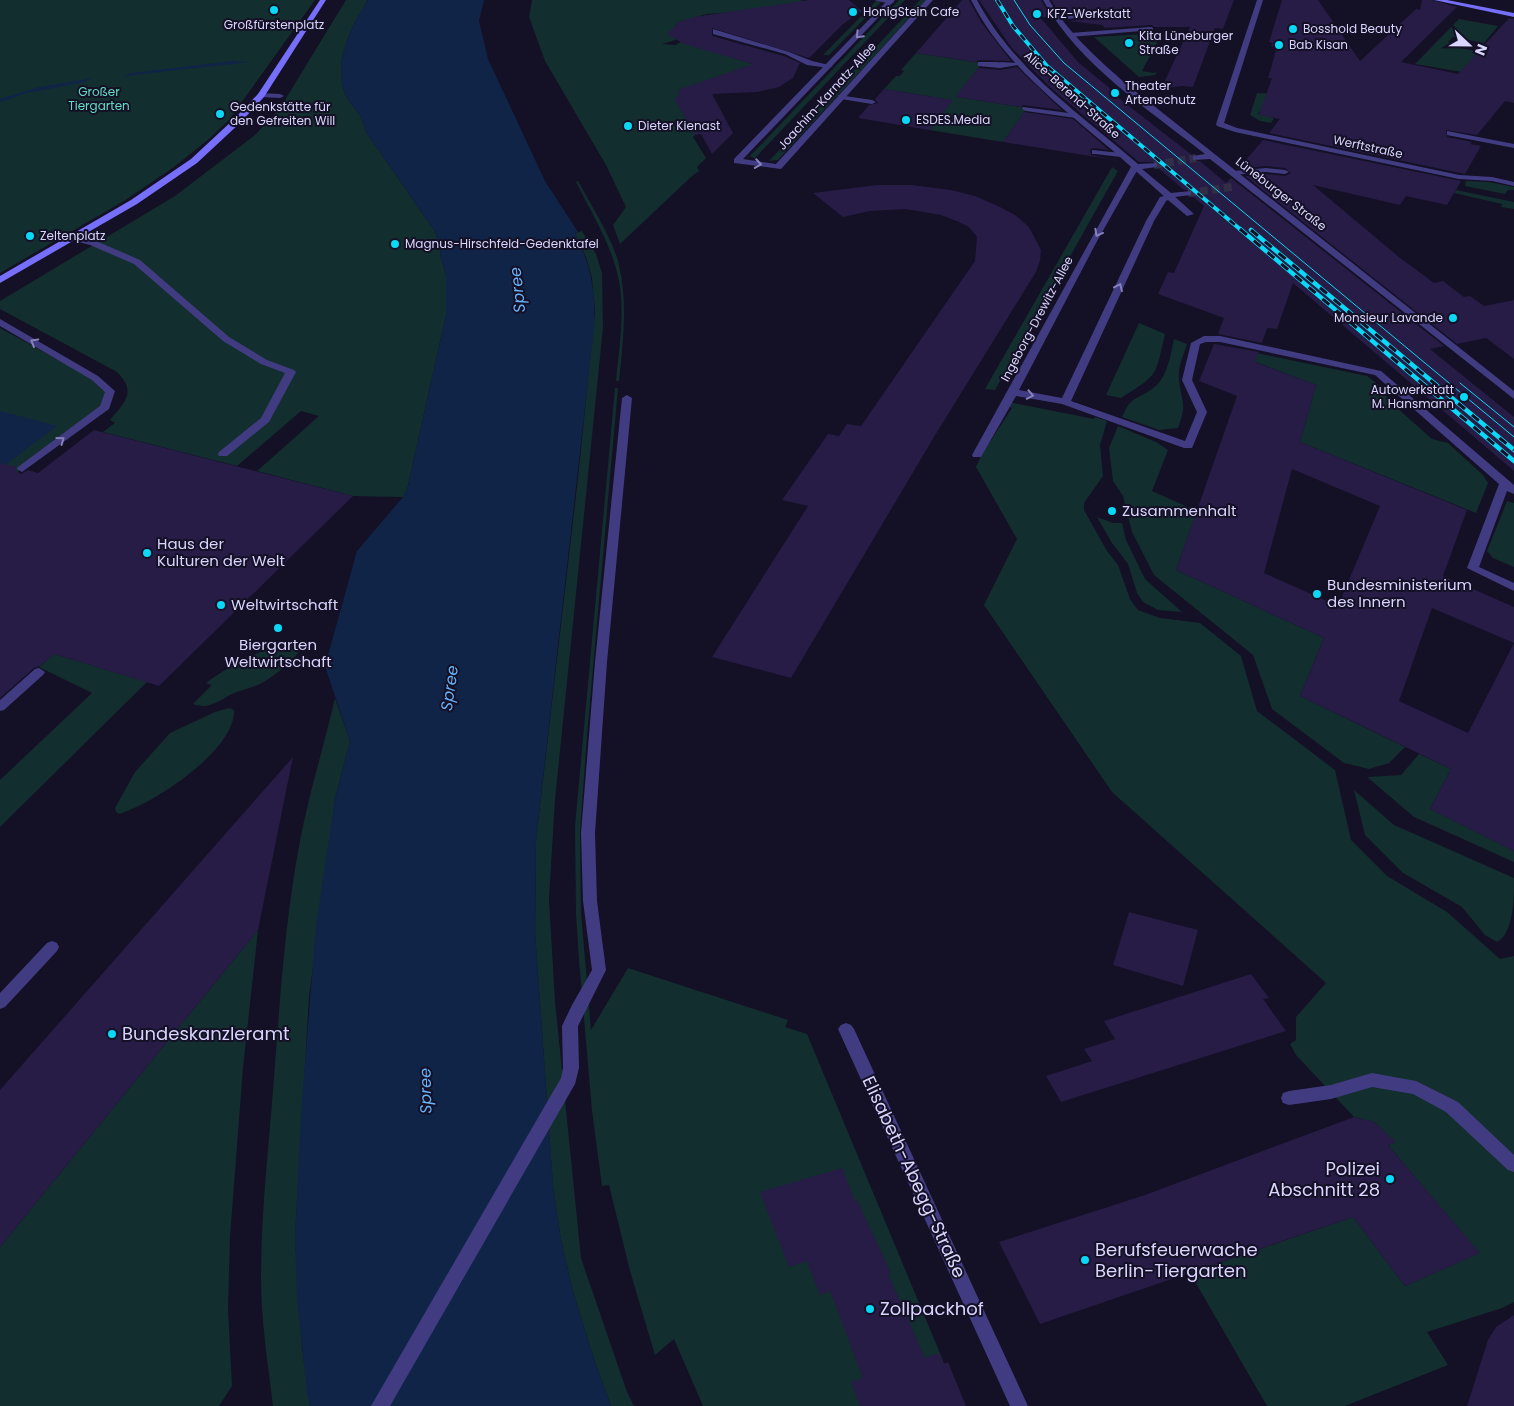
<svg xmlns="http://www.w3.org/2000/svg" width="1514" height="1406" font-family="Poppins,sans-serif">
<rect width="100%" height="100%" fill="#141025"/>
<path fill="#132e2e" d="M0 0H315L229 120 209 139 174 167 124 201 0 273Z
M346 0H368C352 26 334 59 344 91 347 102 356 108 361 117 363 121 364 127 366 132L434 230 441 247 440 255 446 275V315L407 490 403 497 353 496 257 471 319 416 301 411 237 466 103 432 115 423 110 420C125 402 137 392 117 372L0 309V301L175 196 255 135 280 108Z
M532 0H800L818 5 707 14 679 22 672 30 676 40 662 44 675 45 681 42 756 65 716 79 695 135 693 137 706 158 697 167 699 171 692 176 620 244 613 225 626 207 606 165 545 61 529 17Z
M877 0H883L829 55H823Z
M899 0H905L755 158 750 157 751 155Z
M920 0H926L778 160 769 161Z
M1459 19 1498 26 1484 43 1453 37 1448 42 1457 44 1455 47 1486 53 1468 73 1415 64Z
M1162 33 1142 71 1154 73 1157 71 1155 75 1139 77 1094 37Z
M916 53 982 63 956 97 1027 108 1003 142 929 130 952 100 884 89 896 76H900L904 71 901 70Z
M1257 93 1292 95 1265 105 1258 114 1274 118 1271 123 1260 121 1250 115Z
M1112 167 1118 171 995 390 985 389Z
M578 181C591 205 613 239 619 265 628 303 623 343 619 381H616C619 349 625 313 619 281 612 245 592 214 576 182Z
M1466 181 1489 182 1514 187V190H1508L1505 194 1465 186Z
M1456 190 1514 202V209L1501 207 1502 204 1454 193Z
M582 231 596 254 602 273 603 328 555 800 549 899 555 1001 581 1258 627 1392 634 1406H611L594 1359 573 1292 561 1240 553 1186 535 933 536 840 578 478 595 311 592 278 586 257 575 233Z
M1139 323 1165 334C1155 377 1159 374 1121 398L1106 395Z
M0 328 97 381 105 391V407L0 485Z
M1174 339 1187 344C1184 355 1178 364 1179 378 1181 403 1188 402 1178 428L1159 430 1122 417C1132 395 1135 401 1152 389 1168 378 1170 356 1174 339Z
M1214 344 1367 376 1388 392 1386 398 1432 439 1448 443 1483 475 1488 483 1476 513 1300 442 1316 385 1213 346Z
M615 388H618L587 735 580 832 581 912 591 1030 628 968 788 1020 785 1027 807 1034 962 1406H703L674 1339 655 1355 630 1271 609 1185 602 1186 592 1111 579 960 576 914 575 826Z
M1003 401 1094 419 1095 417 1107 421 1100 445 1103 476 1084 503V510L1107 551 1118 565 1130 599 1138 610 1160 618 1200 623 1241 656 1257 711 1335 770 1351 840 1387 876 1447 912 1500 959 1514 956V1302L1502 1308 1427 1332 1448 1365 1345 1406H1267L1190 1273 1353 1217 1405 1286 1479 1253 1388 1145 1395 1142 1374 1122 1354 1117 1296 1055 1290 1044 1296 1040V1017L1326 983 1112 792 984 605 1017 539 976 467 982 454 1012 408 1001 403Z
M1118 426 1156 442 1168 450 1152 491 1197 511 1176 570 1324 638 1300 696 1405 747 1389 763 1369 769 1344 763 1272 709 1253 655 1154 575 1132 532 1123 496 1113 481 1109 448Z
M1507 501 1514 503V567L1493 558 1487 551Z
M1097 517 1113 523H1122L1126 540 1145 579 1182 612 1158 610 1143 602 1137 593 1128 564 1112 543Z
M300 644 302 647C296 659 271 679 258 685 250 688 241 690 232 694 218 701 209 710 193 704L212 685 206 683C231 665 268 643 300 644Z
M54 654 147 682 0 827V780L92 693 39 667Z
M335 698 350 741 335 799 309 997 295 1238 302 1348 310 1406H273C268 1364 261 1321 261 1278 261 1211 269 1144 274 1078 280 999 285 919 300 841 309 793 324 746 335 698Z
M229 708 234 710C236 750 153 804 119 814L116 812 115 808 135 772 170 733 215 712Z
M1419 754 1451 769 1430 809 1514 851V862L1414 817 1367 777 1401 775Z
M1354 790 1394 825 1514 878C1514 898 1514 933 1497 942L1485 935 1462 907 1403 873 1365 835Z
M258 930 243 1068 230 1237 228 1309 232 1386 219 1406H0V1247Z"/>
<path fill="#102448" d="M368 0H484L479 21 488 59 545 181 578 232 575 233C591 265 596 293 594 328L536 840 535 933 553 1186 561 1240 573 1292 594 1359 611 1406H310L307 1394 297 1297 295 1238 301 1114 316 925 335 799 350 741 325 666 357 551 403 497 407 490 446 315V275L440 255 441 247 434 230 366 132C364 127 363 121 361 117 356 108 347 102 344 91 334 59 352 26 368 0Z
M233 61 250 62 124 76 131 73Z
M93 78 85 82 27 93 0 102V99L39 87Z
M0 411 57 426 0 469Z"/>
<path fill="#261c45" fill-rule="evenodd" d="M809 0H849L862 11 843 24 809 58 712 28V36L784 56 800 63 793 78 779 87 757 92 712 94 733 133 712 154 701 134 695 135 675 100 679 94 678 90 753 64 684 44 667 34 679 22 694 17Z
M962 0H969L981 22 1011 61 978 60 976 62 916 53Z
M979 0H1041L1052 17 1051 18 1040 17 1078 62 1118 95 1116 96 1192 155V161H1200L1226 183 1231 178 1444 346 1430 349 1514 417V471L1293 283 1277 329 1267 328 1262 343 1218 334 1224 318 1158 294 1168 272 1174 273 1204 206 1192 196V190H1184L1158 168V162H1139L1051 88 1011 47Z
M1051 0H1234L1223 29 1215 28 1193 87 1182 86 1161 89 1190 27H1154L1151 25 1105 28 1102 25 1068 21 1078 20 1081 17 1076 13 1060 14Z
M1282 0H1318L1360 61 1416 9 1420 10 1422 0H1432L1457 7 1401 62 1458 74 1509 18 1514 19V103L1505 101 1477 135 1446 130 1447 137 1472 142 1470 144 1481 146 1465 174 1269 133 1280 119 1259 115 1272 78H1268L1277 47 1271 46 1272 43 1269 42Z
M1017 67 1062 110 1023 105 1021 107 955 97 978 68 1000 70Z
M884 89 953 100 929 130 858 118 869 105 878 103 875 99Z
M1024 112 1073 119 1109 150 1092 148 1090 150 1091 155 1121 161 1003 142Z
M1263 140 1461 181 1447 205 1406 196 1400 205 1313 185 1399 257 1434 283 1443 281 1464 297 1470 296 1484 306 1514 300V359L1486 338 1457 344 1245 176 1266 174 1285 176 1291 173 1285 168 1266 166 1238 169Z
M877 185H911L951 190 975 196 1000 207 1015 215 1029 227 1041 250 1040 261 1036 272 934 437 791 678 712 657 808 506 782 500 828 434 839 436 847 424 861 426 975 261 977 237 969 227 959 222 941 215 905 209 870 211 843 217 813 193Z
M1214 344 1259 352 1255 362 1316 385 1300 442 1467 510 1443 576 1514 607V851L1430 809 1451 769 1300 696 1324 638 1176 570 1237 396 1199 381ZM1292 469 1380 506 1338 606 1264 573ZM1432 608 1514 643 1468 733 1399 701Z
M94 430 353 496 159 686 54 654 40 666 34 668 0 698V463L16 467V471L21 474 28 470 38 473Z
M293 757 258 930 0 1247V1090Z
M1129 912 1198 930 1183 986 1113 965Z
M1251 974 1269 998 1263 999 1286 1031 1061 1102 1046 1076 1092 1061 1084 1049 1115 1039 1104 1021Z
M1354 1117 1374 1122 1396 1142 1388 1145 1480 1253 1405 1286 1353 1217 1040 1324 999 1242 1145 1195Z
M842 1168 855 1201 857 1200 891 1273 888 1274 925 1358 939 1353 944 1364 948 1362 966 1406H860L851 1382 863 1378 830 1291 820 1295 807 1261 789 1267 760 1192Z
M1514 1315V1406H1467L1488 1340 1496 1327Z"/>
<g fill="none" stroke-linecap="round" stroke-linejoin="round">
<path stroke="#322e46" stroke-width="8" stroke-dasharray="8 4" stroke-linecap="butt" d="M1154 165 1196 158
M1188 193 1232 187"/>
<path fill="#413c82" fill-rule="evenodd" d="M874 0H891L894 2 891 4Z
M1076 15 1079 17 1078 18 1056 20 1053 18 1056 16Z
M1151 27 1153 28V30L1070 37 1067 35 1070 33Z
M713 29 789 52 812 61 833 66 829 68 807 65 785 54 713 34Z
M978 62C984 62 1021 62 1024 64L1000 68 978 66Z
M258 93 280 94 284 96 280 98 261 97H258Z
M838 95 872 100 876 102 872 104 841 99H838Z
M1023 107 1076 114 1080 116 1076 118 1026 111 1022 109Z
M1447 131 1514 144V148L1447 135Z
M1092 150 1121 153 1125 155 1121 157 1095 154H1092Z
M1132 165 1139 167 1096 243 1019 390 1062 398 1146 221 1160 197 1172 194 1194 214 1187 216 1168 200 1166 201 1154 221 1071 401 1185 441 1197 412 1182 380 1191 343 1204 336H1220L1381 371 1514 485V494L1507 491 1479 567 1514 583V591L1467 568 1499 484 1375 375 1220 342H1206L1200 344 1192 380 1207 412 1192 448H1184L1062 404 1016 396 981 457H973L972 455Z
M1266 168 1285 170 1289 172 1285 174 1266 172 1234 175 1230 173 1234 171Z
M74 235 96 241 140 260 229 337 267 360 294 370 296 372 269 422 227 456H219L218 454 219 452 261 418 285 373 261 364 223 341 134 264 90 245 71 240 70 238Z
M0 319 98 376 115 391 109 409 22 472 17 469 18 467 100 406 105 392 92 380 0 326Z
M627 395 632 398 607 662 595 833 597 901 606 970 578 1026 579 1068 575 1084 390 1406H371L561 1078 563 1068 562 1026 572 1005 592 970 583 901 581 833 595 662 622 398Z
M39 668 45 672 43 675 4 710 0 711V700L35 669Z
M52 941 57 943 59 947 57 951 5 1007 0 1009V993L47 943Z
M1372 1073 1416 1081 1458 1102 1514 1155V1172L1508 1170 1446 1112 1413 1094 1372 1087 1331 1099 1289 1105 1283 1103 1281 1098 1283 1093 1289 1091 1331 1085Z"/>
<path fill="#413c82" fill-rule="evenodd" d="M888 0H895L743 159 776 164 926 0H933L781 169 734 163V159Z
M971 0H977C1014 70 1080 114 1138 164L1157 163V167L1142 169 1171 193 1191 191V195L1166 198C1142 177 1119 155 1094 135 1046 94 1000 57 971 0Z
M1043 0H1049C1068 33 1097 58 1125 83L1514 391V399L1210 159 1193 160V156L1205 154C1148 109 1079 65 1043 0Z
M1257 0H1263L1224 123 1237 128 1459 175 1492 177 1514 182V186L1492 181 1459 179 1235 132 1217 126 1216 124Z
M846 1023 851 1025 854 1029 1028 1406H1010L838 1029 841 1025Z"/>
<path fill="#766ffa" fill-rule="evenodd" d="M320 0H326L264 97 240 123 197 163 137 204 0 283V276L131 200 191 159 234 119 258 94Z
M1434 0H1447L1514 13V17Z"/>
<path stroke="#09d8f6" stroke-width="1" d="M1014 0 1030 25 1064 63 1514 437
M1460 383 1514 427"/>
<g stroke="#09d8f6" stroke-width="4">
<path id="rail-far1" d="M997 0 1013 26 1047 66 1241 230"/>
</g>
<g stroke="#09d8f6" stroke-width="4.5">
<path id="rail" d="M1240 229 1514 461
M1251 230 1514 450"/>
</g>
<use href="#rail-far1" stroke="#141025" stroke-width="2.5" stroke-dasharray="7" stroke-linecap="butt"/>
<use href="#rail" stroke="#141025" stroke-width="3" stroke-dasharray="9" stroke-linecap="butt"/>
</g>
<defs><path id="oneway-chevron" d="M-2-3.5L2.5 0L-2 3.5" fill="none" stroke-width="1.6" stroke-linecap="round" stroke-linejoin="round" transform="scale(1.25)"/></defs>
<g stroke="#8681ba">
<use href="#oneway-chevron" transform="translate(859 35) rotate(134)"/>
<use href="#oneway-chevron" transform="translate(758 164) rotate(9)"/>
<use href="#oneway-chevron" transform="translate(1098 233) rotate(119)"/>
<use href="#oneway-chevron" transform="translate(1119 287) rotate(-65)"/>
<use href="#oneway-chevron" transform="translate(34 342) rotate(-150)"/>
<use href="#oneway-chevron" transform="translate(1030 395) rotate(11)"/>
<use href="#oneway-chevron" transform="translate(61 440) rotate(-36)"/>
</g>
<g fill="#09d8f6" stroke="#141025" stroke-width="2">
<circle cx="274" cy="10" r="5"/>
<circle cx="853" cy="12" r="5"/>
<circle cx="1037" cy="14" r="5"/>
<circle cx="1293" cy="29" r="5"/>
<circle cx="1129" cy="43" r="5"/>
<circle cx="1279" cy="45" r="5"/>
<circle cx="1115" cy="93" r="5"/>
<circle cx="220" cy="114" r="5"/>
<circle cx="906" cy="120" r="5"/>
<circle cx="628" cy="126" r="5"/>
<circle cx="30" cy="236" r="5"/>
<circle cx="395" cy="244" r="5"/>
<circle cx="1453" cy="318" r="5"/>
<circle cx="1464" cy="397" r="5"/>
<circle cx="1112" cy="511" r="5"/>
<circle cx="147" cy="553" r="5"/>
<circle cx="1317" cy="594" r="5"/>
<circle cx="221" cy="605" r="5"/>
<circle cx="278" cy="628" r="5"/>
<circle cx="112" cy="1034" r="5"/>
<circle cx="1390" cy="1179" r="5"/>
<circle cx="1085" cy="1260" r="5"/>
<circle cx="870" cy="1309" r="5"/>
</g>
<g text-anchor="middle" stroke-width="4" stroke-linejoin="round" paint-order="stroke">
<g font-size="12" fill="#dad5fe" stroke="#141025" text-anchor="start">
<text x="863" y="16">HonigStein Cafe</text>
<text x="1047" y="18">KFZ-Werkstatt</text>
<text x="274" y="29" text-anchor="middle">Großfürstenplatz</text>
<text x="1303" y="33">Bosshold Beauty</text>
<text x="1139" y="40">Kita Lüneburger<tspan x="1139" dy="14">Straße</tspan></text>
<text x="1289" y="49">Bab Kisan</text>
<text x="1125" y="90">Theater<tspan x="1125" dy="14">Artenschutz</tspan></text>
<text x="230" y="111">Gedenkstätte für<tspan x="230" dy="14">den Gefreiten Will</tspan></text>
<text x="916" y="124">ESDES.Media</text>
<text x="638" y="130">Dieter Kienast</text>
<text x="40" y="240">Zeltenplatz</text>
<text x="405" y="248">Magnus-Hirschfeld-Gedenktafel</text>
<text x="1443" y="322" text-anchor="end">Monsieur Lavande</text>
<text x="1454" y="394" text-anchor="end">Autowerkstatt<tspan x="1454" dy="14">M. Hansmann</tspan></text>
</g>
<g font-size="12" fill="#63dcc0" stroke="#141025">
<text x="99" y="96">Großer<tspan x="99" dy="14">Tiergarten</tspan></text>
</g>
<g font-size="12" fill="#dad5fe" stroke="#141025">
<text transform="translate(1072 95) rotate(42)" y="4">Alice-Berend-Straße</text>
<text transform="translate(827 96) rotate(-48)" y="4">Joachim-Karnatz-Allee</text>
<text transform="translate(1368 147) rotate(12)" y="4">Werftstraße</text>
<text transform="translate(1281 194) rotate(38)" y="4">Lüneburger Straße</text>
<text transform="translate(1037 319) rotate(-62)" y="4">Ingeborg-Drewitz-Allee</text>
</g>
<g font-size="15" fill="#dad5fe" stroke="#141025" text-anchor="start">
<text x="1122" y="516">Zusammenhalt</text>
<text x="157" y="549">Haus der<tspan x="157" dy="17">Kulturen der Welt</tspan></text>
<text x="1327" y="590">Bundesministerium<tspan x="1327" dy="17">des Innern</tspan></text>
<text x="231" y="610">Weltwirtschaft</text>
<text x="278" y="650" text-anchor="middle">Biergarten<tspan x="278" dy="17">Weltwirtschaft</tspan></text>
</g>
<g font-size="16" font-style="italic" fill="#67b2fa" stroke="#141025">
<text transform="translate(517 290) rotate(-96)" y="6">Spree</text>
<text transform="translate(449 688) rotate(-82)" y="6">Spree</text>
<text transform="translate(425 1091) rotate(-91)" y="6">Spree</text>
</g>
<g font-size="18" fill="#dad5fe" stroke="#141025" text-anchor="start">
<text x="122" y="1040">Bundeskanzleramt</text>
<text x="1380" y="1175" text-anchor="end">Polizei<tspan x="1380" dy="21">Abschnitt 28</tspan></text>
<text x="1095" y="1256">Berufsfeuerwache<tspan x="1095" dy="21">Berlin-Tiergarten</tspan></text>
<text x="880" y="1315">Zollpackhof</text>
</g>
<g font-size="18" fill="#dad5fe" stroke="#141025">
<text transform="translate(914 1177) rotate(65)" y="6">Elisabeth-Abegg-Straße</text>
</g>
</g>
<g transform="translate(1469 45) rotate(112)" stroke="#141025" stroke-width="4" paint-order="stroke">
<path d="M0-4L9 19L0 12L-9 19Z" fill="#dad5fe"/>
<text y="-8" font-size="14" font-weight="bold" text-anchor="middle" fill="#dad5fe">N</text>
</g>
</svg>
